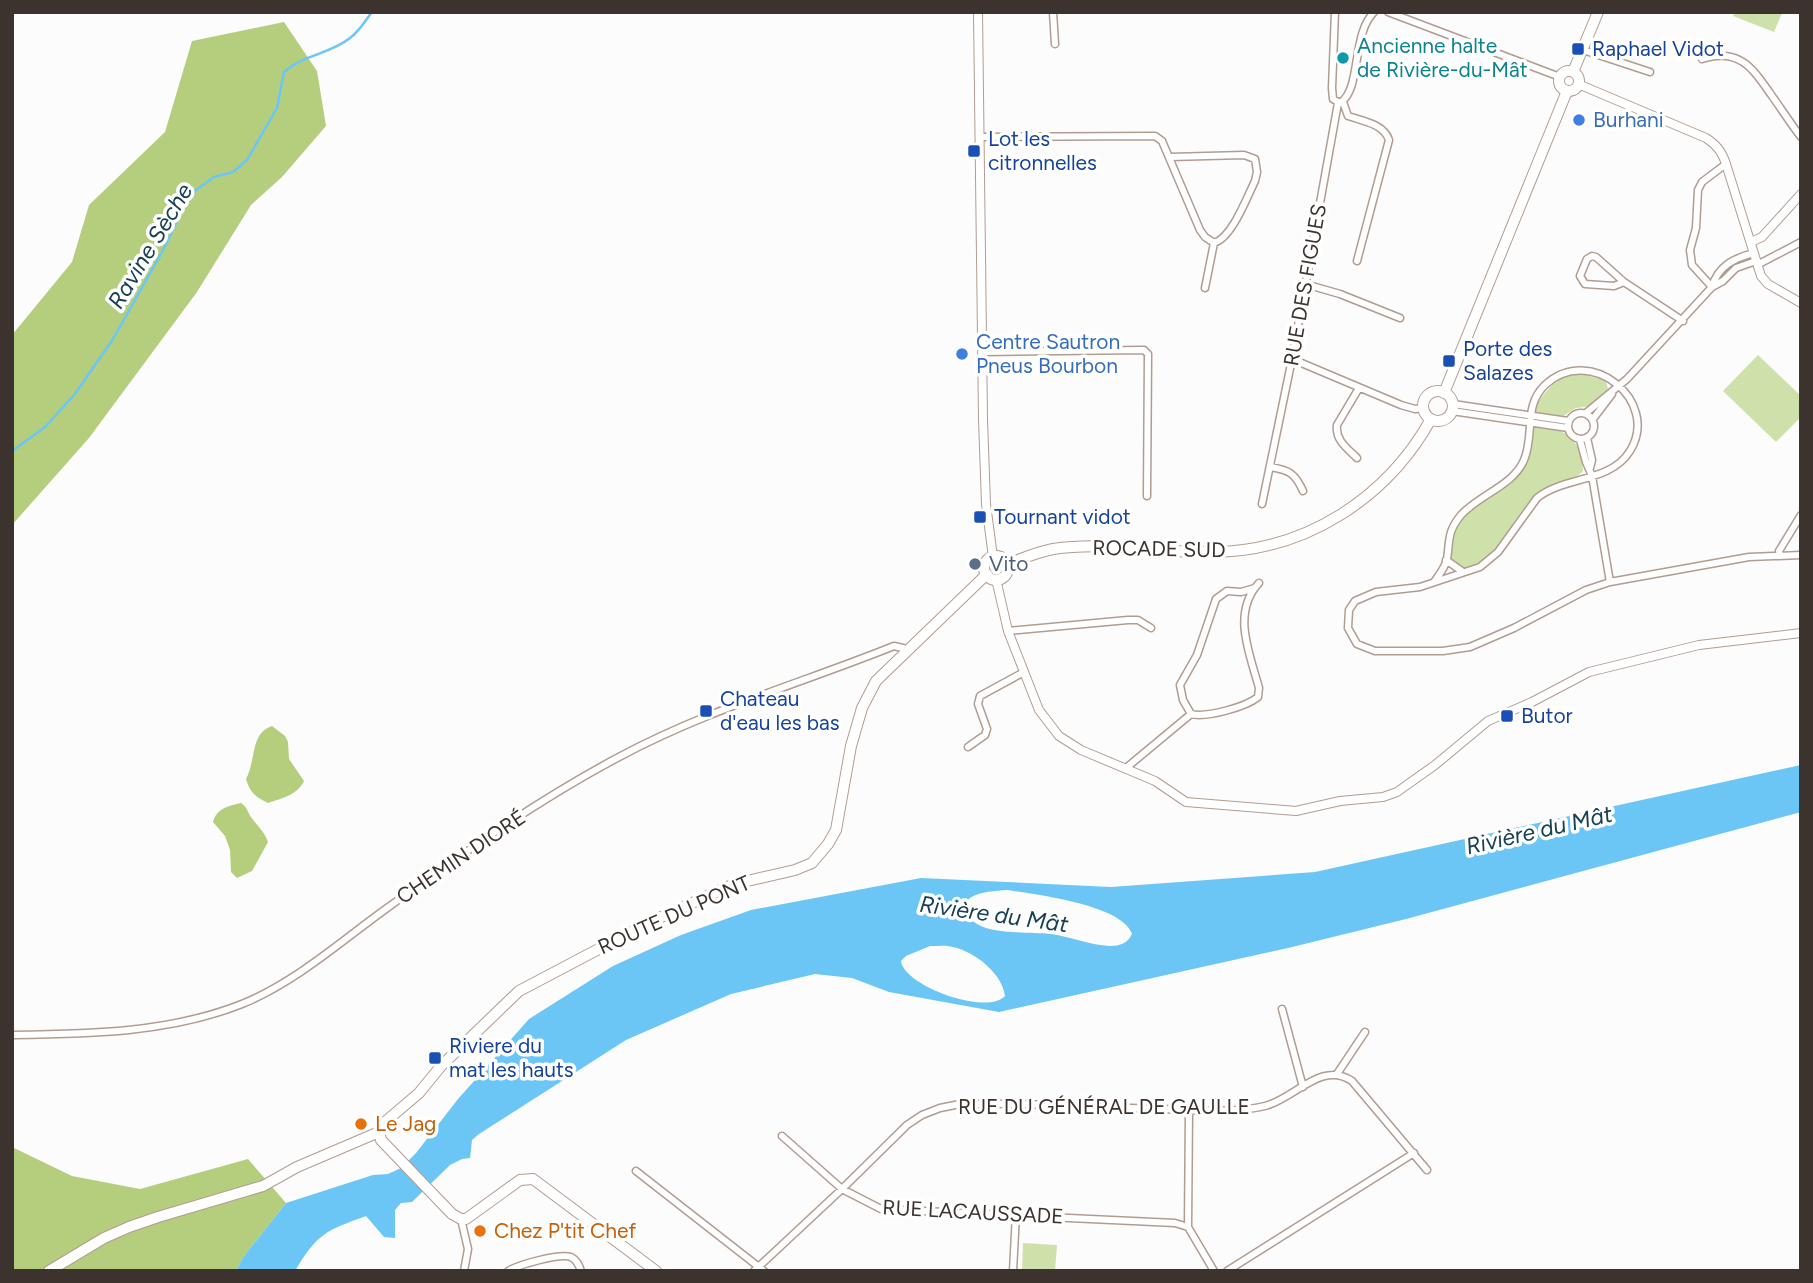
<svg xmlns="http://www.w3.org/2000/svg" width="1813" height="1283" font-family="Figtree,sans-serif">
<rect width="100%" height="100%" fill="#fcfcfc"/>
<path fill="#cee1aa" d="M1735 12H1781L1782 13 1774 32 1733 16Z
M1758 355 1801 396V417L1776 442 1723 391Z
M1574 375H1586L1606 381 1608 389 1592 406 1576 408 1562 417 1536 412 1535 407C1545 391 1556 378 1574 375Z
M1534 424C1564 429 1582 437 1583 471 1576 480 1563 479 1553 484 1544 488 1537 494 1531 501 1508 525 1500 566 1462 568L1450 559C1449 527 1470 507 1496 491 1505 485 1516 479 1522 470 1529 458 1529 441 1531 427Z
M1023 1243 1057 1245 1055 1271H1022Z"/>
<path fill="#b4ce7d" d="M284 22 317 71 326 126 282 177 251 205 197 292 89 438 12 525V335L72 262 89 205 165 132 192 41Z
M272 726 285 736 288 742 289 759 304 781C297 795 283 798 268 803 255 797 250 792 246 779 256 761 250 733 272 726Z
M241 803C248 808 247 811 251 817 258 827 264 831 268 842L252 871 237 878 231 872 230 850 225 836 213 822C217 808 228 806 241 803Z
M12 1147 72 1176 140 1189 248 1159 286 1203 244 1256 236 1271H12Z"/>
<path fill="#6bc6f6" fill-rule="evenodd" d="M1801 765V812L1406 919 1288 948 999 1012 889 992 852 978 815 974 731 994 626 1040 479 1134 472 1140 470 1158 462 1159 450 1165 412 1202 401 1203 395 1210V1238L384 1237 366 1216C325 1231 318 1233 295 1271H236L244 1256 286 1203 373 1175 388 1174 401 1168 416 1153 458 1099 529 1019 613 966 681 935 751 910 921 878 1111 887 1315 872ZM1007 890C1034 894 1123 905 1132 934 1128 943 1120 946 1110 946 1090 945 1071 937 1051 934 1031 932 998 934 981 926 970 921 956 909 970 898 980 891 996 891 1007 890ZM930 946C938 946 946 945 953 947 975 952 1002 973 1005 996 987 1016 904 986 901 961L906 956Z"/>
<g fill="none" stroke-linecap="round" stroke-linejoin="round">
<path stroke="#6bc6f6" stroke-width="2.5" d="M12 451 45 427 75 394 113 339 162 252 185 205 196 190 214 177 233 172 247 160 277 108 284 72C303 55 330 54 350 38 359 32 365 21 372 12"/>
<g stroke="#b29c90" stroke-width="9">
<path id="minor" d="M1053 12 1055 44
M1335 12 1332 88 1333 99 1340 103C1362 89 1351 35 1374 12
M1388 12 1560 77
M1583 50 1650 72
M1702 59C1740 47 1753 69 1772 96 1782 110 1791 124 1801 137
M1343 102 1348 116C1363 121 1384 124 1389 140L1357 261
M980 137 1155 136 1162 141 1200 230 1205 237 1214 243
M1170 157 1244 155 1255 159 1257 172 1255 181C1247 197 1232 238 1214 243
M1757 265 1801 242
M1624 282 1614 286 1585 284 1580 276 1587 259 1592 256 1596 257 1624 282 1683 321
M1305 284 1340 294 1400 318
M1712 287 1692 265 1690 250 1696 228 1698 190 1702 182 1726 164
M1712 287C1718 266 1734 258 1754 253
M1205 288 1214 243
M983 352 1144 350 1148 354 1147 496
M1292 359 1401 405 1415 409 1424 408
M1453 404 1568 421
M1452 411 1568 428
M1568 426a13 13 0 1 1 26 0a13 13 0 1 1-26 0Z
M1586 413 1627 379 1712 287 1723 281 1736 268 1756 261
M1593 419 1612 394
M1587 438 1592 460 1590 468
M1580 440 1586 462 1592 476 1610 582
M1357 458C1347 448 1335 440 1337 425L1359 388
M1270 467C1289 470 1295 473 1303 491
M1262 504 1292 359 1338 103
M1780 556 1779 551 1801 515
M1446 560 1463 572
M1434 582C1439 575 1445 568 1447 559 1450 540 1447 532 1461 515 1480 494 1513 486 1524 460 1535 434 1523 406 1545 385 1590 343 1661 401 1630 451 1610 483 1564 476 1537 498L1498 552 1480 567 1420 587 1376 592 1355 601 1349 610 1348 628 1357 644 1375 651H1443L1470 647 1514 628 1586 590 1610 582 1749 557 1801 555
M1255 588 1241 592 1227 591 1216 599 1197 655 1180 685 1183 700 1191 714C1206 718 1246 707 1258 697L1259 688C1250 654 1231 613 1259 583
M1008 631 1128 620H1138L1151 628
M968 747 985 735 987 729 978 704 980 696 1024 672
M1126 768 1191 714
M1282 1009 1303 1087
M12 1035C89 1034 169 1033 242 1004 294 983 339 943 383 911 459 856 536 801 619 757 706 710 802 683 894 646L907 649
M1337 1074 1365 1032
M1189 1110 1188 1227 1214 1271
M782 1136 842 1189 881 1209 1175 1223 1188 1227
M636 1171 764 1271
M461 1219 468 1249 464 1271
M508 1271C518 1265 559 1253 571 1257 577 1260 579 1265 581 1271
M754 1271 842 1189 907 1125 922 1115 940 1108 960 1104C1028 1102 1096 1107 1164 1109 1193 1110 1238 1113 1265 1106 1294 1099 1322 1060 1352 1081L1427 1170
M1013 1271 1016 1214
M1227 1271 1414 1153"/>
</g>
<g stroke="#b29c90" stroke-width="10">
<path id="tertiary" d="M978 12 983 419 986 504 993 557
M1578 84 1706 138C1717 145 1722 152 1726 164L1761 276 1768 284 1801 303
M1751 242 1762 237 1801 194
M996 579 1008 631 1039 710 1059 736 1081 750 1155 781 1186 802 1296 811 1340 801 1383 797 1397 792 1435 765 1488 721 1532 702 1589 672 1699 645 1801 633"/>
</g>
<g stroke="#b29c90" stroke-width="12">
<path id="secondary" d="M1559 81a10 10 0 1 1 20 0a10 10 0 1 1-20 0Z
M1573 72 1598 12
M1423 406a15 15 0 1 1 30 0a15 15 0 1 1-30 0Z
M1444 393 1567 91
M984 568a12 12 0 1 1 24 0a12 12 0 1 1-24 0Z
M1008 564C1023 558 1037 552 1053 549 1106 541 1161 553 1214 552 1306 551 1387 498 1431 419
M379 1132 385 1122 419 1093 441 1066 519 991 648 923 734 884 795 870 812 863 828 844 836 830 851 746 862 708 876 681 987 574
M379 1132 381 1140 452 1214 461 1219H466L520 1180 533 1179 656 1271
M49 1271 104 1238 129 1227 158 1217 263 1186 297 1167 379 1132"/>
</g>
<use href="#minor" stroke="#fff" stroke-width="6"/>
<use href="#tertiary" stroke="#fff" stroke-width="8"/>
<use href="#secondary" stroke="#fff" stroke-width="10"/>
</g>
<g fill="#1a4fb4" stroke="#fff" stroke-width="2.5">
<rect x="1571" y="42" width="14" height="14" rx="3.5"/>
<rect x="967" y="144" width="14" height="14" rx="3.5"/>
<rect x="1442" y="354" width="14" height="14" rx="3.5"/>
<rect x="973" y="510" width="14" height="14" rx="3.5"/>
<rect x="699" y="704" width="14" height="14" rx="3.5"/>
<rect x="1500" y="709" width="14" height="14" rx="3.5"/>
<rect x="428" y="1051" width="14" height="14" rx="3.5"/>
</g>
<circle fill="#0f9aa8" stroke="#fff" stroke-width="2.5" cx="1343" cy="58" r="7"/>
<g fill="#3f7fe0" stroke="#fff" stroke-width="2.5">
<circle cx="1579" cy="120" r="7"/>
<circle cx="962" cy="354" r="7"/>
</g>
<circle fill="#5c6f8a" stroke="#fff" stroke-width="2.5" cx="975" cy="564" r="7"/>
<g fill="#e8710a" stroke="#fff" stroke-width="2.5">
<circle cx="361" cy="1124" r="7"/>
<circle cx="480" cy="1231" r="7"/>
</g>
<g text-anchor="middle" stroke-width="7" stroke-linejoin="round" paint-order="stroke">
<g font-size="21" fill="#0d838f" stroke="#fff" text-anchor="start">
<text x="1357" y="53">Ancienne halte<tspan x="1357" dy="24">de Rivière-du-Mât</tspan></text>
</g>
<g font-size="21" fill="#164399" stroke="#fff" text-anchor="start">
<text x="1592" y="56">Raphael Vidot</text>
<text x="988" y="146">Lot les<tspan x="988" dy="24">citronnelles</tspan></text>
<text x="1463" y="356">Porte des<tspan x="1463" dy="24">Salazes</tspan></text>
<text x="994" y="524">Tournant vidot</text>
<text x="720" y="706">Chateau<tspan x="720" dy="24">d'eau les bas</tspan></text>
<text x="1521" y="723">Butor</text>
<text x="449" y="1053">Riviere du<tspan x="449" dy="24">mat les hauts</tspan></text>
</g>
<g font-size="21" fill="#366cbe" stroke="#fff" text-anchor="start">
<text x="1593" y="127">Burhani</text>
<text x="976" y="349">Centre Sautron<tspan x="976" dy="24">Pneus Bourbon</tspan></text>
</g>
<g font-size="21" fill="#3c332e" stroke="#fff">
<text transform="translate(1305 285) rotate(-80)" y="7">RUE DES FIGUES</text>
<text transform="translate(1159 549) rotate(1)" y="7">ROCADE SUD</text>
<text transform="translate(461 857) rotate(-34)" y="7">CHEMIN DIORÉ</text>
<text transform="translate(674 915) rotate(-24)" y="7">ROUTE DU PONT</text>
<text x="1104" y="1114">RUE DU GÉNÉRAL DE GAULLE</text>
<text transform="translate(973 1212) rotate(3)" y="7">RUE LACAUSSADE</text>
</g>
<g font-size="21" fill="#4e5e75" stroke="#fff" text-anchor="start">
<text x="989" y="571">Vito</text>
</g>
<g font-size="21" fill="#c56008" stroke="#fff" text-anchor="start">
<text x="375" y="1131">Le Jag</text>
<text x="494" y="1238">Chez P'tit Chef</text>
</g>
<g font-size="23" font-style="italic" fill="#184054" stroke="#fff">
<text transform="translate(150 246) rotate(-59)" y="8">Ravine Sèche</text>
<text transform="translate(1539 830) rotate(-13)" y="8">Rivière du Mât</text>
<text transform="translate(994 914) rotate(8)" y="8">Rivière du Mât</text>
</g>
</g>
<rect width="1813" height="1283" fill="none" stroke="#3c332e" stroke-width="28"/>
</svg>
